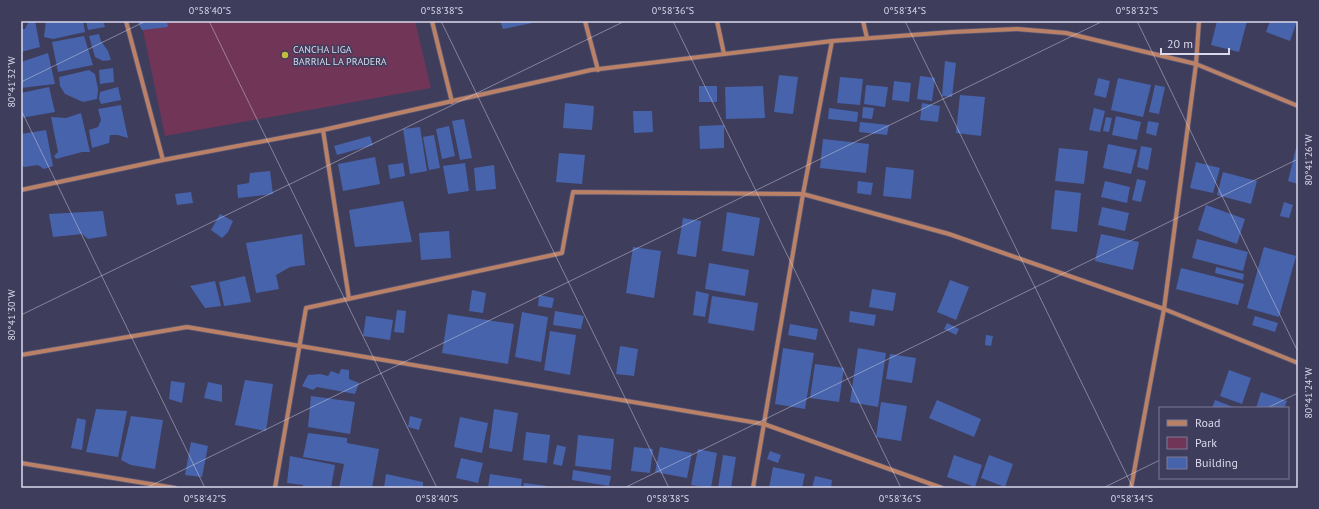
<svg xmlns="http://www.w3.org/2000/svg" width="1319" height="509" font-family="'PT Sans',sans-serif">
<rect width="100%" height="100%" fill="#3f3d5c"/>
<path fill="#703557" d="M141 21H415L431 88 165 136Z"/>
<path fill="#4763ab" d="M29 21H35L40 47 21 52V29H25Z
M46 21H83L85 32 53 39 44 37Z
M86 21H103L105 27 88 30Z
M137 21H167L168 27 142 30Z
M500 21H537V22L503 29Z
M1217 21H1247L1239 52 1211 45Z
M1270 21H1297L1290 41 1266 32Z
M99 34 101 41 108 51 111 60 103 61 95 57 89 36Z
M84 36 93 65 58 72 52 42Z
M48 53 55 84 21 88V62Z
M945 61 956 63 952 97 942 96Z
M113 68 114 82 100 84 99 70Z
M89 70 95 74 98 89 97 99 83 102 65 94 60 86 59 77Z
M779 75 798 77 793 114 774 112Z
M920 76 935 78 932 101 917 99Z
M840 77 863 79 860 105 837 103Z
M1098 78 1110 81 1106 98 1094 95Z
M1118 78 1151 85 1143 117 1111 110Z
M894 81 911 83 909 102 892 100Z
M866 85 888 87 885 107 864 104Z
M1155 85 1165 87 1159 114 1149 112Z
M699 86H717V102H699Z
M763 86 765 118 726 119 725 87Z
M49 87 55 112 21 118V93Z
M118 87 121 100 101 104 99 99 100 92Z
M960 95 985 97 981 136 956 133Z
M565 103 594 106 592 130 563 128Z
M922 103 940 106 938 122 920 120Z
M121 105 128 138 118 135H110L109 143 92 148 89 130 98 127 101 120 98 109Z
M863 107 874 108 872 119 862 118Z
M829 108 858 112 857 122 828 119Z
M1094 108 1105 111 1100 132 1089 130Z
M633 111H652L653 132 634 133Z
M81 113 90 152H82L56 159 54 156 58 152 51 117 66 118Z
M1116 116 1141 122 1137 140 1112 135Z
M1106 117 1112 118 1109 132 1103 131Z
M464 119 472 158 460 160 452 121Z
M1148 121 1159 123 1156 136 1146 133Z
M860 122 889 125 887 135 859 132Z
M724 125V148L700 149 699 126Z
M449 126 455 156 442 159 436 129Z
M420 127 427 171 410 174 403 129Z
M46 130 53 166 44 169 38 165 24 167 21 165V134Z
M434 135 440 168 429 170 423 137Z
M370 136 373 145 337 155 334 146Z
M823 139 869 144 866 173 820 168Z
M1298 140V184L1288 181Z
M1108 144 1137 150 1131 174 1103 168Z
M1141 146 1152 148 1148 170 1137 167Z
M1059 148 1088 151 1084 184 1055 181Z
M559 153 585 155 582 184 556 182Z
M375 157 380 184 343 191 338 164Z
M1196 162 1220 168 1213 193 1190 188Z
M403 163 405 176 390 179 388 165Z
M465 163 469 191 448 194 443 166Z
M494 165 496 189 476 191 474 168Z
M886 167 914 170 911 199 883 196Z
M270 171 273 194 238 198 237 185 249 183 250 173Z
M1223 172 1257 181 1251 204 1217 195Z
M1137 179 1146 181 1141 202 1132 200Z
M858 181 873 183 871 195 857 193Z
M1105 181 1130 187 1127 203 1101 197Z
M1055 190 1081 193 1077 232 1051 229Z
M191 192 193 203 177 205 175 194Z
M403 201 412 242 355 247 349 210Z
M1284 202 1293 205 1289 218 1280 216Z
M1206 205 1245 219 1237 244 1198 230Z
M1102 207 1129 213 1125 231 1098 225Z
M103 211 107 236 88 239 82 234 53 237 49 214Z
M727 212 760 218 754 256 722 251Z
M220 214 233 221 228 232 222 238 211 230Z
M683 218 701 221 696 257 677 254Z
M449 231 451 258 421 260 419 233Z
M302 234 305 265 290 267 276 275 279 289 256 293 246 243Z
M1101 234 1139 242 1133 270 1095 261Z
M1197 239 1248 252 1243 271 1192 258Z
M633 247 661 251 654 298 626 293Z
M1264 247 1296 256 1279 317 1247 308Z
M709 263 749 270 745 296 705 289Z
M1216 267 1244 274 1243 280 1215 273Z
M1181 268 1244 284 1238 305 1176 289Z
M245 276 251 302 224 306 219 282Z
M950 280 969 287 956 320 937 312Z
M215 281 221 306 205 308 190 286Z
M872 289 896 293 893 311 869 307Z
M472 290 486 293 483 313 469 311Z
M696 291 709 294 705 317 693 315Z
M539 295 554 298 552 308 538 306Z
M712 296 758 303 754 331 708 323Z
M397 310 406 311 404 333 394 332Z
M555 311 584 316 581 329 553 325Z
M850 311 876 315 874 326 849 322Z
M522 312 548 317 541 362 515 357Z
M448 314 514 324 508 364 442 353Z
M366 316 393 320 390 340 363 336Z
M1255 316 1278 323 1275 332 1252 325Z
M947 323 959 329 956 335 944 329Z
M790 324 818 329 816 340 788 335Z
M550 331 576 335 570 375 544 370Z
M986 335 993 336 991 346 985 345Z
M620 346 638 349 634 376 616 374Z
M783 348 814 353 805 409 775 404Z
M858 348 886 353 878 407 850 402Z
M890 354 916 358 912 383 886 379Z
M815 364 844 368 839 402 810 398Z
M341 369 349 370V379L359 383 355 394 317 387 313 390 302 386 308 375 320 374 328 376 331 371 339 374Z
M1229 370 1251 378 1242 404 1220 396Z
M245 380 273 384 266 431 235 425Z
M171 381 185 383 182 403 169 399Z
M208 382 222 385V402L204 398Z
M1261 392 1287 401 1284 408H1256Z
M311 396 355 402 350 434 308 427Z
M937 400 981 419 974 437 929 418Z
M1215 400 1236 408H1212Z
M881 402 907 406 901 441 876 437Z
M96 409 127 411 118 457 86 452Z
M494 409 518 413 512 452 489 448Z
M131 416 163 420 155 469 131 465 121 460Z
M410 416 422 419 419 430 408 427Z
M460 417 488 423 482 453 454 447Z
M77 418 86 420 82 450 71 448Z
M526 432 550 435 547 463 523 460Z
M308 433 347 438V443L379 449 372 488H339L344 464 303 457Z
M578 435 614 439 611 470 575 466Z
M191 442 208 446 202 477 185 475Z
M557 445 566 447 562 466 553 464Z
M634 447 653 449 650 473 631 471Z
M660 447 692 453 687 478 655 472Z
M698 449 717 453 711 488 691 485Z
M770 451 781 455 778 463 767 459Z
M723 455 736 457 731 488H718Z
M954 455 982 465 975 487 947 477Z
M989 455 1013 464 1005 487 981 478Z
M290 456 335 465 331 488H303V485L287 483Z
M461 458 483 463 478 483 456 478Z
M773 467 805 474 802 488H769Z
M573 470 611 476 609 486 572 480Z
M386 474 423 482V488H384Z
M490 474 522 479 521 488H488Z
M815 476 832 480 831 488H812Z
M524 483 547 486 546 488H523Z"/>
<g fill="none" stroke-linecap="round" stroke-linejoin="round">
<g stroke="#5b5976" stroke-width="5.5">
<path id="minor" d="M126 21 163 160
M432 21 452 102
M585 21 598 70
M717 21 724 54
M863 21 867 38
M323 130 349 299
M21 190 163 160 323 130 591 70 832 41 952 32 1017 29 1066 33 1196 64 1298 106
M21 355 187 327 764 424 942 488
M21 463 175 488
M275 488 306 308 562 253 573 192 803 194 949 234 1164 309 1298 363
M753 488 803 194 832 41
M1131 488 1164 309 1196 64 1199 21"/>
</g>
<use href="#minor" stroke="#ba8167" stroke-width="4"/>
</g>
<path fill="none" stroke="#dad9ec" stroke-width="1" stroke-opacity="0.45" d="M209 21 437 488M441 21 669 488M673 21 901 488M905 21 1133 488M1137 21 1298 352M21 82 146 21M21 110 205 488M21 315 625 21M1267 408 1298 393M146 488 1103 21M624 488 1298 159M1103 488 1160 460"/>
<circle fill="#c4bc3e" stroke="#3f3d5c" stroke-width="1.5" cx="285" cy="55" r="4"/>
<g text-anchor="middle" stroke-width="3" stroke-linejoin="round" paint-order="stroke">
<g font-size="10" fill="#dad9ec" stroke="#3f3d5c" text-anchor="start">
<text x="293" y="53">CANCHA LIGA<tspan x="293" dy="12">BARRIAL LA PRADERA</tspan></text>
</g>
</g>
<rect width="1319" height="509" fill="none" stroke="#3f3d5c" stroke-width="44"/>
<rect x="1159" y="407" width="130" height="72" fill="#3f3d5c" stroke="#7d7b96"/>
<rect x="1167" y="420" width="20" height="6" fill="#ba8167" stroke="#7d7b96"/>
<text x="1195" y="427" font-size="12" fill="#dad9ec">Road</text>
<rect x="1167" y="437" width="20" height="12" fill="#703557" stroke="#7d7b96"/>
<text x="1195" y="447" font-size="12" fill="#dad9ec">Park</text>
<rect x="1167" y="457" width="20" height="12" fill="#4763ab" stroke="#7d7b96"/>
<text x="1195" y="467" font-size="12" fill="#dad9ec">Building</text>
<path d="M1161 48v6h68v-6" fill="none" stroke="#dad9ec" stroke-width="2"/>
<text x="1167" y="48" font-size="12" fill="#dad9ec" stroke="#3f3d5c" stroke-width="3" paint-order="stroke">20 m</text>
<rect x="22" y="22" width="1275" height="465" fill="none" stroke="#dad9ec" stroke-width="1.5"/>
<g font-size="10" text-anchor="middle" fill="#dad9ec">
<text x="210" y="14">0°58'40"S</text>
<text x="442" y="14">0°58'38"S</text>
<text x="673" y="14">0°58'36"S</text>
<text x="905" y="14">0°58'34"S</text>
<text x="1137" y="14">0°58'32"S</text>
<text transform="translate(11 82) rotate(-90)" y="4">80°41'32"W</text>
<text transform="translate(1308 160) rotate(-90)" y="4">80°41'26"W</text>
<text transform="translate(11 315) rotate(-90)" y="4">80°41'30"W</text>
<text transform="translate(1308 393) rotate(-90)" y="4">80°41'24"W</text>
<text x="205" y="502">0°58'42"S</text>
<text x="437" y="502">0°58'40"S</text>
<text x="668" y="502">0°58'38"S</text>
<text x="900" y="502">0°58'36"S</text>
<text x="1132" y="502">0°58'34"S</text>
</g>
</svg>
